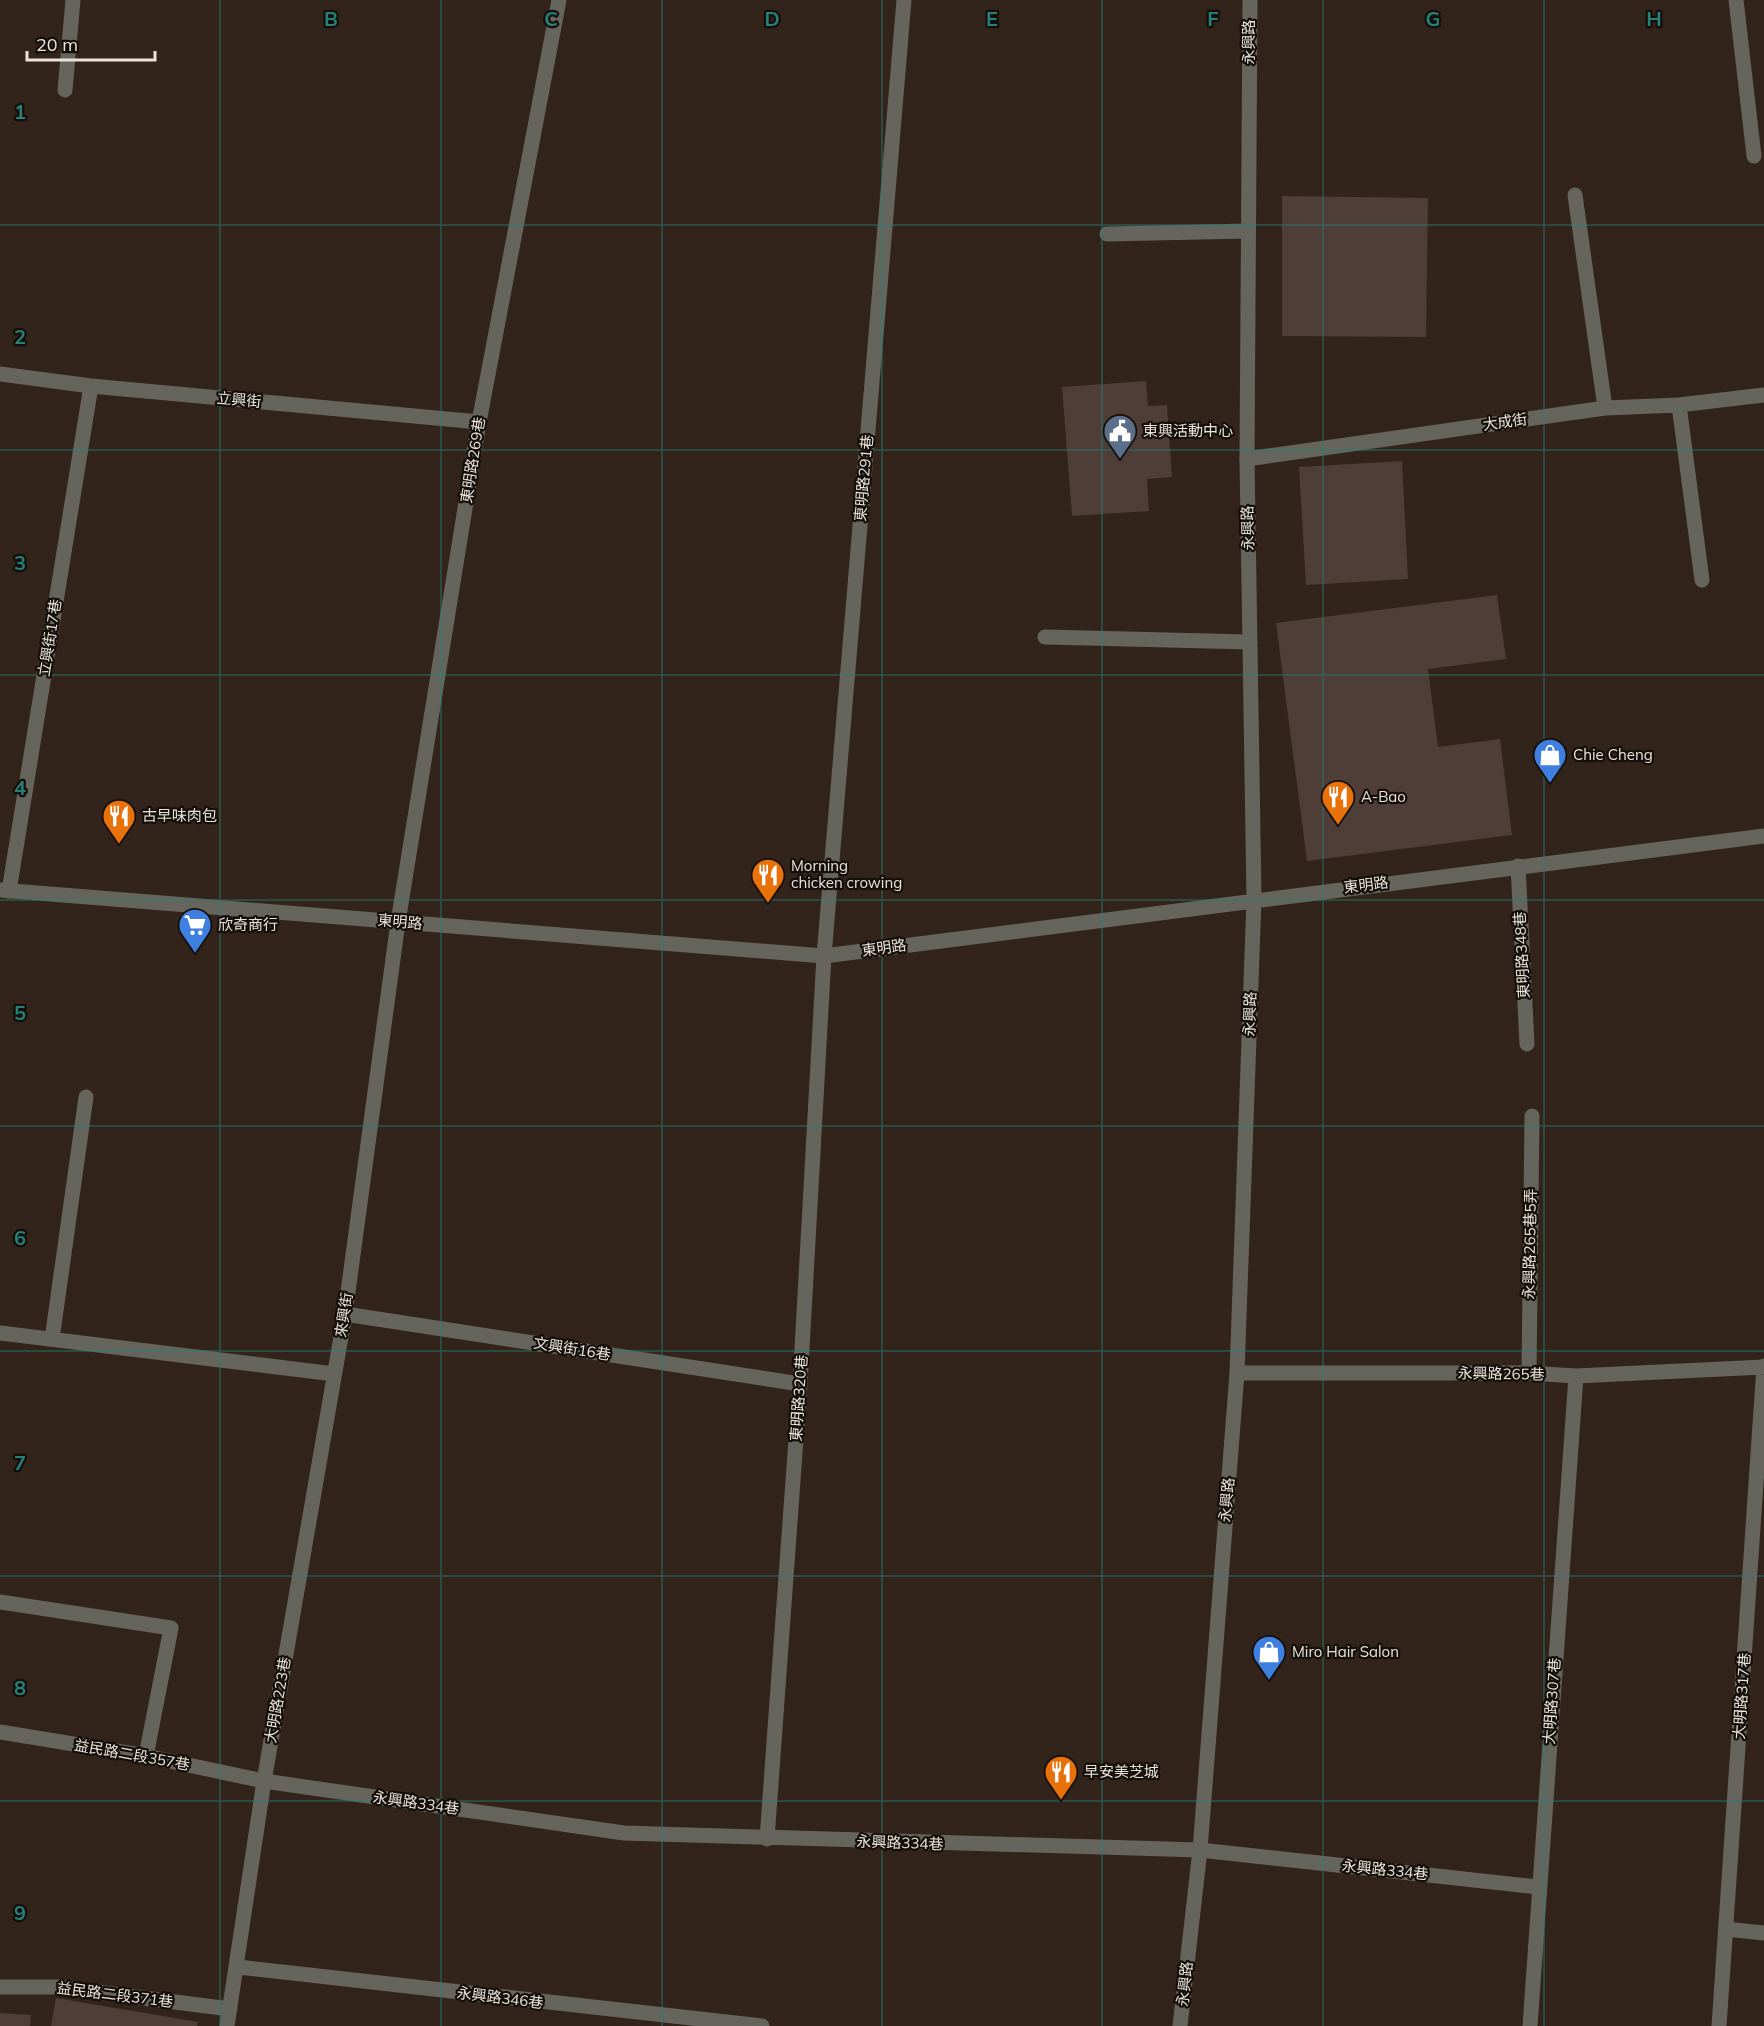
<svg xmlns="http://www.w3.org/2000/svg" width="1764" height="2026" font-family="Mulish,'Noto Sans TC',sans-serif">
<rect width="100%" height="100%" fill="#32241a"/>
<path fill="#4f3d37" d="M1282 196 1428 198 1426 337 1282 336Z
M1146 381 1148 406 1167 405 1172 477 1147 479 1149 511 1072 516 1062 387Z
M1402 461 1408 579 1306 585 1299 467Z
M1497 595 1506 659 1428 669 1438 747 1500 739 1512 835 1307 861 1276 623Z
M56 1998 198 2022 197 2026H51Z
M0 2013 31 2015 30 2026H0Z"/>
<g fill="none" stroke-linecap="round" stroke-linejoin="round">
<path stroke="#65655d" stroke-width="15" d="M1736 0 1754 156
M65 90 73 0
M1575 195 1605 408
M1107 234 1248 231
M0 374 91 386 479 422
M1679 405 1702 580
M1247 459 1605 408 1679 405 1764 395
M1045 637 1250 642
M1518 866 1527 1044
M9 891 91 386
M345 1314 800 1384
M0 1333 334 1374
M52 1339 86 1097
M1237 1373H1529L1576 1376 1764 1367
M1529 1373 1532 1116
M0 1602 171 1628 146 1756
M0 1732 146 1756 264 1781 624 1833 1200 1850 1538 1887
M767 1839 800 1384 824 956 904 0
M1726 1929 1764 1933
M238 1967 762 2026
M0 1987H57L230 2009
M227 2026 264 1781 345 1314 398 922 479 422 559 0
M1530 2026 1576 1376
M1719 2026 1764 1366"/>
<path stroke="#65655d" stroke-width="15" d="M0 890 824 956 1764 836
M1180 2026 1200 1850 1237 1373 1254 899 1247 459 1250 0"/>
</g>
<path fill="none" stroke="#258179" stroke-width="1.5" stroke-opacity="0.55" d="M220 0V2026M441 0V2026M662 0V2026M882 0V2026M1102 0V2026M1323 0V2026M1544 0V2026M0 225H1764M0 450H1764M0 675H1764M0 900H1764M0 1126H1764M0 1351H1764M0 1576H1764M0 1801H1764"/>
<defs>
<g id="civic-pin" transform="scale(1.725)"><path d="M0 17L-7.5 6A9.5 9.5 0 1 1 7.5 6Z" fill="#5c6f8a" stroke="#150f0b"/><path d="M-.6-6.5H3V-4.5H.6V-3L4-1V1h2V6H-6V1h2V-1L-.6-3ZM-1.2 2.5V6h2.4V2.5Z" fill="#fff"/></g>
<g id="shop-pin" transform="scale(1.725)"><path d="M0 17L-7.5 6A9.5 9.5 0 1 1 7.5 6Z" fill="#3f7fe0" stroke="#150f0b"/><path d="M-5-2.5h2.3a2.7 3.5 0 0 1 5.4 0H5L5.5 6h-11ZM-1.5-2.5h3a1.5 2.3 0 0 0-3 0Z" fill="#fff"/></g>
<g id="restaurant-pin" transform="scale(1.725)"><path d="M0 17L-7.5 6A9.5 9.5 0 1 1 7.5 6Z" fill="#e8710a" stroke="#150f0b"/><path d="M-5-6h1v4h1v-4h1v4h1v-4h1v5L-1.5 .5V6h-2V.5L-5-1ZM5-6V6H3V1.5H1.5Q1.5-4 5-6Z" fill="#fff"/></g>
<g id="supermarket-pin" transform="scale(1.725)"><path d="M0 17L-7.5 6A9.5 9.5 0 1 1 7.5 6Z" fill="#3f7fe0" stroke="#150f0b"/><path d="M-6-5.5h2.5l.6 2H6L4.5 2H-2.5L-4.4-4H-6ZM-1.5 3.2a1.3 1.3 0 1 0 .1 0ZM3 3.2a1.3 1.3 0 1 0 .1 0Z" fill="#fff"/></g>
</defs>
<g fill-rule="evenodd">
<use href="#civic-pin" x="1120" y="431"/>
<use href="#shop-pin" x="1550" y="755"/>
<use href="#restaurant-pin" x="1338" y="797"/>
<use href="#restaurant-pin" x="119" y="816"/>
<use href="#restaurant-pin" x="768" y="875"/>
<use href="#supermarket-pin" x="195" y="925"/>
<use href="#shop-pin" x="1269" y="1652"/>
<use href="#restaurant-pin" x="1061" y="1772"/>
</g>
<g text-anchor="middle" stroke-width="4.5" stroke-linejoin="round" paint-order="stroke">
<g font-size="15" fill="#ebe2db" stroke="#150f0b">
<text transform="translate(1249 42) rotate(-90)" y="5">永興路</text>
<text transform="translate(239 400) rotate(5)" y="5">立興街</text>
<text transform="translate(1505 422) rotate(-8)" y="5">大成街</text>
<text transform="translate(473 460) rotate(-81)" y="5">東明路269巷</text>
<text transform="translate(864 478) rotate(-85)" y="5">東明路291巷</text>
<text transform="translate(1248 528) rotate(-91)" y="5">永興路</text>
<text transform="translate(50 638) rotate(-81)" y="5">立興街17巷</text>
<text transform="translate(1366 885) rotate(-7)" y="5">東明路</text>
<text transform="translate(400 922) rotate(5)" y="5">東明路</text>
<text transform="translate(884 948) rotate(-8)" y="5">東明路</text>
<text transform="translate(1522 955) rotate(-93)" y="5">東明路348巷</text>
<text transform="translate(1250 1014) rotate(-88)" y="5">永興路</text>
<text transform="translate(1530 1244) rotate(-89)" y="5">永興路265巷5弄</text>
<text transform="translate(344 1315) rotate(-81)" y="5">來興街</text>
<text transform="translate(572 1349) rotate(9)" y="5">文興街16巷</text>
<text transform="translate(1501 1374) rotate(1)" y="5">永興路265巷</text>
<text transform="translate(799 1398) rotate(-86)" y="5">東明路320巷</text>
<text transform="translate(1227 1500) rotate(-85)" y="5">永興路</text>
<text transform="translate(1742 1696) rotate(-86)" y="5">大明路317巷</text>
<text transform="translate(278 1700) rotate(-80)" y="5">大明路223巷</text>
<text transform="translate(1552 1701) rotate(-86)" y="5">大明路307巷</text>
<text transform="translate(132 1755) rotate(10)" y="5">益民路二段357巷</text>
<text transform="translate(416 1803) rotate(8)" y="5">永興路334巷</text>
<text transform="translate(900 1843) rotate(2)" y="5">永興路334巷</text>
<text transform="translate(1385 1870) rotate(6)" y="5">永興路334巷</text>
<text transform="translate(1185 1984) rotate(-84)" y="5">永興路</text>
<text transform="translate(115 1995) rotate(7)" y="5">益民路二段371巷</text>
<text transform="translate(500 1998) rotate(7)" y="5">永興路346巷</text>
</g>
<g font-size="15" fill="#ebe2db" stroke="#150f0b" text-anchor="start">
<text x="1143" y="436">東興活動中心</text>
<text x="1573" y="760">Chie Cheng</text>
<text x="1361" y="802">A-Bao</text>
<text x="142" y="821">古早味肉包</text>
<text x="791" y="871">Morning<tspan x="791" dy="17">chicken crowing</tspan></text>
<text x="218" y="930">欣奇商行</text>
<text x="1292" y="1657">Miro Hair Salon</text>
<text x="1084" y="1777">早安美芝城</text>
</g>
</g>
<g font-size="20" text-anchor="middle" font-weight="bold" fill="#258179" stroke="#150f0b" stroke-width="4.5" stroke-linejoin="round" paint-order="stroke">
<text x="331" y="26">B</text>
<text x="551" y="26">C</text>
<text x="772" y="26">D</text>
<text x="992" y="26">E</text>
<text x="1213" y="26">F</text>
<text x="1433" y="26">G</text>
<text x="1654" y="26">H</text>
<text x="20" y="119">1</text>
<text x="20" y="344">2</text>
<text x="20" y="570">3</text>
<text x="20" y="795">4</text>
<text x="20" y="1020">5</text>
<text x="20" y="1245">6</text>
<text x="20" y="1470">7</text>
<text x="20" y="1695">8</text>
<text x="20" y="1920">9</text>
</g>
<path d="M27 51v9h128v-9" fill="none" stroke="#ebe2db" stroke-width="3"/>
<text x="36" y="51" font-size="18" fill="#ebe2db" stroke="#150f0b" stroke-width="4.5" paint-order="stroke">20 m</text>
</svg>
